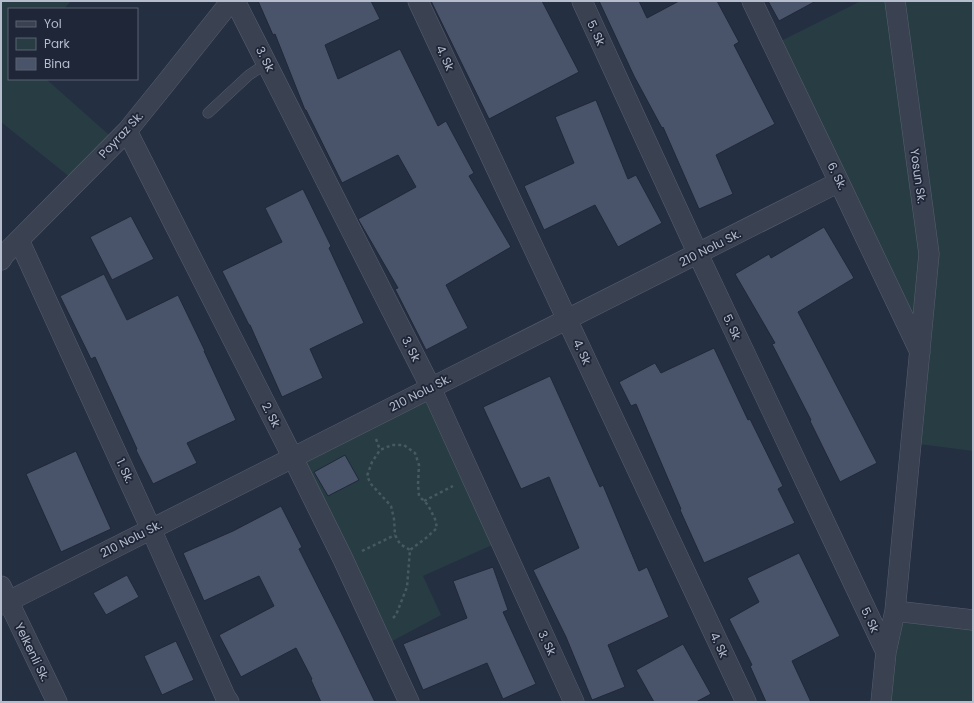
<svg xmlns="http://www.w3.org/2000/svg" width="974" height="703" font-family="Poppins,sans-serif">
<rect width="100%" height="100%" fill="#252f42"/>
<path fill="#273d43" d="M1 1H71L64 9H9V79H46L116 141 76 182 1 122Z
M861 1H973V451L911 443 920 352 773 45Z
M431 388 501 541 423 576 441 615 383 646 293 458Z
M895 611 973 620V702H881Z"/>
<path fill="#495369" stroke="#202839" d="M258 1H371L380 19 325 45 338 79 400 49 438 126 446 121 474 173 469 176 511 247 446 285 468 328 426 350 395 289 398 288 358 219 416 187 398 155 342 183 306 110H305L275 34 273 35Z
M431 1H542L579 72 489 119Z
M599 1H639L647 18 679 1H717L739 42 734 45 775 124 716 155 733 194 699 209 663 127 662 128 634 76Z
M768 1H816L779 21Z
M596 100 628 179 636 175 662 223 618 247 595 205 544 230 524 186 574 163 555 117Z
M303 189 331 246 329 248 364 323 310 349 323 378 282 397 250 325H249L222 271 282 242 265 208Z
M131 216 154 259 112 280 90 237Z
M824 227 854 278 798 312 877 463 840 482 810 421 811 420 772 344 775 343 735 274 769 254 771 258Z
M104 274 127 320 178 295 205 351H204L236 420 187 443 197 463 153 484 136 450 137 449 95 357 91 359 60 296Z
M714 348 748 420 750 419 783 486 778 489 795 523 704 563 680 510 681 509 636 404 631 406 619 382 655 363 661 373Z
M550 376 600 487 603 485 639 571 647 567 669 617 608 645 625 687 592 700 566 637 533 570 579 548 549 477 521 489 483 407Z
M76 451 111 529 61 552 26 474Z
M345 455 359 480 328 496 314 472Z
M281 506 302 547 299 549 340 630 375 702H321L311 680 312 679 296 648 241 677 219 635 274 606 259 576 204 601 183 553 233 531Z
M799 553 840 636 792 661 811 702H766L750 666 752 665 729 619 759 602 747 578Z
M493 567 508 610 503 612 536 684 503 699 487 663 423 690 403 644 467 618 453 581Z
M127 575 139 597 106 615 93 593Z
M176 641 194 680 162 695 144 656Z
M683 644 711 694 696 702H654L636 670Z"/>
<g fill="none" stroke-linecap="round" stroke-linejoin="round">
<g stroke="#575f6f" stroke-width="11">
<path id="service" d="M208 113 249 75 267 63"/>
</g>
<g stroke="#575f6f" stroke-width="21">
<path id="minor" d="M235 1 431 388 574 702
M418 1 746 702
M582 1 698 254 886 652
M752 1 839 182 920 352
M127 131 293 458 343 559 409 702
M19 240 151 529 225 696 229 702
M1 260 4 255 127 131 165 84 231 1
M1 586 57 702
M1 605 839 182
M895 611 973 620
M881 702 886 652 895 611 929 254 895 1"/>
</g>
<path stroke="#465a5f" stroke-width="2.5" stroke-dasharray="3 3" stroke-linecap="butt" d="M376 439 380 450
M424 501 453 486
M362 551 395 535
M393 618 396 615 407 587 410 550 426 538 437 528 435 519 428 505 419 496 418 484 419 465 415 453 404 445H392L380 450 372 462 367 476 371 484 391 506 394 519 395 535 400 544 410 550"/>
<use href="#service" stroke="#3a4151" stroke-width="10"/>
<use href="#minor" stroke="#3a4151" stroke-width="20"/>
</g>
<g text-anchor="middle" stroke-width="3.5" stroke-linejoin="round" paint-order="stroke">
<g font-size="12" fill="#b6bdcc" stroke="#1e2637">
<text transform="translate(596 33) rotate(65)" y="4">5. Sk</text>
<text transform="translate(445 58) rotate(65)" y="4">4. Sk</text>
<text transform="translate(265 59) rotate(63)" y="4">3. Sk</text>
<text transform="translate(121 135) rotate(-47)" y="4">Poyraz Sk.</text>
<text transform="translate(837 176) rotate(64)" y="4">6. Sk.</text>
<text transform="translate(918 176) rotate(82)" y="4">Yosun Sk.</text>
<text transform="translate(710 248) rotate(-27)" y="4">210 Nolu Sk.</text>
<text transform="translate(732 327) rotate(65)" y="4">5. Sk</text>
<text transform="translate(411 349) rotate(63)" y="4">3. Sk</text>
<text transform="translate(582 352) rotate(65)" y="4">4. Sk</text>
<text transform="translate(420 393) rotate(-27)" y="4">210 Nolu Sk.</text>
<text transform="translate(271 415) rotate(63)" y="4">2. Sk</text>
<text transform="translate(125 471) rotate(65)" y="4">1. Sk.</text>
<text transform="translate(131 539) rotate(-27)" y="4">210 Nolu Sk.</text>
<text transform="translate(870 620) rotate(65)" y="4">5. Sk</text>
<text transform="translate(547 643) rotate(65)" y="4">3. Sk</text>
<text transform="translate(719 645) rotate(65)" y="4">4. Sk</text>
<text transform="translate(32 652) rotate(64)" y="4">Yelkenli Sk.</text>
</g>
</g>
<rect width="974" height="703" fill="none" stroke="#b6bdcc" stroke-width="4"/>
<rect x="8" y="8" width="130" height="72" fill="#1e2637" stroke="#5b6273"/>
<rect x="16" y="21" width="20" height="6" fill="#3a4151" stroke="#5b6273"/>
<text x="44" y="28" font-size="12" fill="#b6bdcc">Yol</text>
<rect x="16" y="38" width="20" height="12" fill="#273d43" stroke="#5b6273"/>
<text x="44" y="48" font-size="12" fill="#b6bdcc">Park</text>
<rect x="16" y="58" width="20" height="12" fill="#495369" stroke="#5b6273"/>
<text x="44" y="68" font-size="12" fill="#b6bdcc">Bina</text>
</svg>
